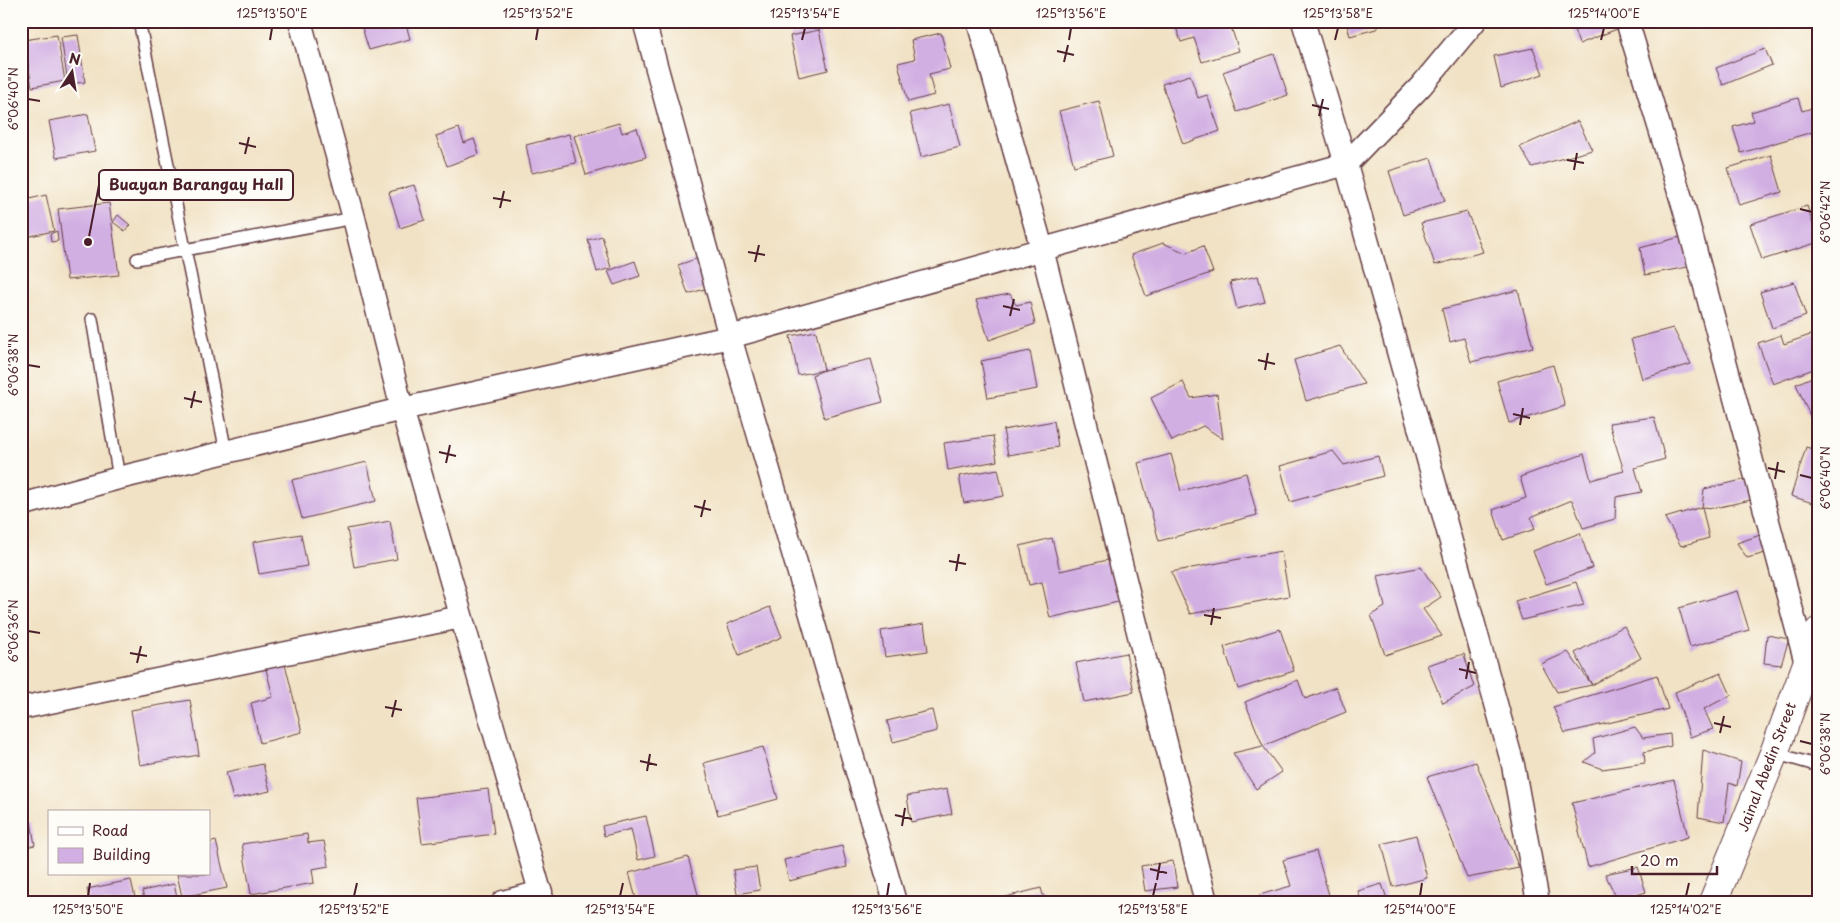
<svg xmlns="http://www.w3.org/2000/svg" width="1840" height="923" font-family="'Playpen Sans',sans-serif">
<rect width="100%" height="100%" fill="#fdfcf7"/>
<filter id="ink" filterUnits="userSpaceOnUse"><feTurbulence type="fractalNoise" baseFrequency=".02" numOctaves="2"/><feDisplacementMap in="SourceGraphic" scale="10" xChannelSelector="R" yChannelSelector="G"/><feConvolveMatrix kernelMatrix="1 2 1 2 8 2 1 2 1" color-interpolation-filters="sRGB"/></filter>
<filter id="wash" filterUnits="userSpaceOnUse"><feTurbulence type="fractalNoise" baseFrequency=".0096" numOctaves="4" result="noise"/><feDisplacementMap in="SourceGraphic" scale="20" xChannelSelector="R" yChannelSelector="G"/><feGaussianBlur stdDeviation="1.12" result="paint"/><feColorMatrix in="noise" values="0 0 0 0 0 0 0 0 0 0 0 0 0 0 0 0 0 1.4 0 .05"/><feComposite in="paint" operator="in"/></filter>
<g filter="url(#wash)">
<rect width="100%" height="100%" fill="#f1e2c5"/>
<g id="blocks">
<path fill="#d2afe3" d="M360 21H405L410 39 369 50Z
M1174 21H1249V22L1231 27 1239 51 1202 62 1194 38 1181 42Z
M1346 21H1382L1376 29 1350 36Z
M1571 21H1614L1617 29 1579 44Z
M819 30 828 70 799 77 790 36Z
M941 33 950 69 929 74 934 95 908 102 898 63 915 59 911 40Z
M57 35 65 81 32 87 24 40Z
M78 35 85 82 68 84 61 37Z
M1533 48 1543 74 1501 88 1494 56Z
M1765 49 1772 65 1723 85 1716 68Z
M1274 54 1288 95 1237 112 1223 72Z
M1190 75 1198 98 1207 95 1220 131 1183 144 1162 84Z
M1798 98 1802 111 1819 106V130L1741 153 1733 127 1754 121 1751 112Z
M1099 101 1113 156 1074 166 1059 111Z
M949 104 960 147 921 157 910 113Z
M88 114 95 151 56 158 49 121Z
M1578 121 1592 150 1532 167 1520 147Z
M619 123 622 133 637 128 646 157 586 175 574 136Z
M459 128 464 143 474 139 479 154 447 166 436 136Z
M569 134 576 163 532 173 526 145Z
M1771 155 1782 192 1739 205 1728 168Z
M1431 158 1445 201 1403 215 1389 171Z
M414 185 425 220 400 228 389 192Z
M46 195 54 231 26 237 21 217V201Z
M109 203 119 275 67 280 58 209Z
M1807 206 1819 242 1762 260 1750 224Z
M1467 212 1483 252 1435 265 1421 223Z
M118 215 130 225 125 231 113 222Z
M57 231 58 241 51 242 50 234Z
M602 236 611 268 597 272 588 240Z
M1684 236 1693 266 1645 275 1640 248Z
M1163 243 1186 253 1203 246 1213 272 1146 296 1131 255Z
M699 258 708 288 688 294 678 265Z
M635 261 640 276 614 285 608 271Z
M1258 276 1265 302 1237 309 1230 282Z
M1794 282 1806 316 1772 328 1760 292Z
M1518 290 1533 347 1471 362 1464 338 1450 342 1442 309Z
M1010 294 1016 305 1030 302 1035 324 989 340 976 300Z
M1673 328 1691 364 1642 379 1631 339Z
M816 331 824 370 798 375 790 336Z
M1819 332V367L1773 384 1758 343 1781 335 1784 344Z
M1340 346 1364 384 1306 401 1294 360Z
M1030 351 1037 389 988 398 981 361Z
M871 359 883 402 824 418 812 375 824 370Z
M1553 365 1565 406 1509 423 1497 381Z
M1819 374V425L1815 427 1796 384Z
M1183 382 1191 398 1217 394 1223 439 1203 426 1172 441 1151 398Z
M1654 417 1665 459 1635 468 1642 492 1616 497 1615 519 1583 528 1572 500 1531 517 1535 529 1503 540 1493 510 1526 498 1520 477 1584 454 1591 480 1624 471 1609 423Z
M1054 421 1058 447 1008 455 1003 430Z
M993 436 997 461 948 470 944 443Z
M1806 447 1819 451V505L1791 496Z
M1333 451 1344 465 1378 456 1383 476 1290 502 1280 466Z
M1171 454 1181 491 1246 473 1257 515 1159 541 1138 463Z
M367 462 376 501 302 519 292 480Z
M998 469 1004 496 964 503 959 476Z
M1751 478 1755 499 1715 508 1702 507 1709 538 1681 546 1665 518 1702 507 1704 489Z
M390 521 397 559 354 567 347 529Z
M1580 533 1592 568 1546 584 1533 551Z
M1766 533 1773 551 1747 558 1737 543Z
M301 534 307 566 259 574 253 542Z
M1052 538 1060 571 1112 559 1122 601 1050 618 1042 582 1029 585 1020 546Z
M1281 551 1289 596 1190 614 1171 572Z
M1421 567 1441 597 1423 609 1442 636 1385 655 1371 615 1385 607 1378 576Z
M1576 582 1584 605 1522 620 1515 601Z
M1737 591 1749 630 1690 647 1679 608Z
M770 607 782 637 739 655 727 624Z
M924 624 928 651 885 657 881 631Z
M1624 626 1641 658 1592 685 1557 692 1541 664 1568 652 1592 685 1575 653Z
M1280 629 1294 671 1238 689 1224 647Z
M1767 635 1789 639 1781 665 1764 663Z
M1126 653 1134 692 1084 702 1076 663Z
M1464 654 1474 687 1443 703 1427 665Z
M284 660 302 732 260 743 251 703 273 697 265 665Z
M1721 673 1731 695 1704 709 1713 729 1690 737 1675 692Z
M1657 675 1668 709 1565 733 1553 707Z
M1298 680 1305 699 1336 687 1346 712 1263 746 1245 702Z
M190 700 199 755 140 765 131 710Z
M932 710 937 731 893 742 887 721Z
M1635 727 1643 738 1670 734 1671 746 1644 752 1645 763 1602 769 1584 762 1595 753 1593 739Z
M1263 746 1282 772 1256 789 1233 753Z
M763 747 778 799 718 815 704 763Z
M1703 750 1741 762 1737 786 1729 783 1724 822 1698 817Z
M1476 762 1519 868 1467 878 1427 777Z
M263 764 270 791 233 799 226 772Z
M1674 780 1688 837 1588 867 1572 803Z
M488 789 494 834 422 843 416 798Z
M947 789 952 814 911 822 907 796Z
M646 816 655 856 638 860 631 829 604 836 602 826Z
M31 822 35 845 21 848V824Z
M307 834 308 843 324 841 329 866 312 869 314 883 251 894 242 844Z
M1416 835 1427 878 1393 887 1382 844Z
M216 841 227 888 182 897 177 874H209V843Z
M842 846 847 867 789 881 784 860Z
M1316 851 1331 902H1261L1259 895 1291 886 1283 860Z
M688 857 700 902H637L629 873Z
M1173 861 1177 887 1145 891 1141 866Z
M756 867 760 890 737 894 733 870Z
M1638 867 1646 892 1618 901 1605 874Z
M131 880 136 902H90L87 889Z
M174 884 178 902H145L142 891Z
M1382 884 1388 902H1361L1358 891Z
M1041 888 1045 902H990V901Z"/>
</g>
</g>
<g filter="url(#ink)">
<use href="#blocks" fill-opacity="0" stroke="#633c42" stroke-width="1"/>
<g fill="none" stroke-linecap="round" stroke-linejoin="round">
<g stroke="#633c42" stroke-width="14">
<path id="lane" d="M139 21 226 452
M137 259 354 218
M92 319 119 478
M1774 753 1819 766"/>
</g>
<g stroke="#633c42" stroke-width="25">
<path id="street" d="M300 21 354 218 402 409 543 902
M644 21 730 337 895 902
M978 21 1042 249 1206 902
M1303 21 1346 164 1513 765 1538 902
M1627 21 1684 208 1806 663
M21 505 119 478 402 409 730 337 1346 164 1421 86 1475 21
M21 708 461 617
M503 902 541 892"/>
</g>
<g stroke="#633c42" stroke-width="30">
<path id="secondary" d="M1713 902 1774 753 1819 631"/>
</g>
<use href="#lane" stroke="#fff" stroke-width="11"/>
<use href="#street" stroke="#fff" stroke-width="22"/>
<use href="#secondary" stroke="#fff" stroke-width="28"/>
</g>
</g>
<path fill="none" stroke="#4a1f2b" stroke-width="2" d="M270 40 272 28M536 40 538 28M802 40 805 28M1069 40 1071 28M1335 40 1338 28M1601 40 1604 28M1057 51 1074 55M1064 62 1068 45M28 99 40 101M1312 105 1329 109M1319 116 1323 99M239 143 256 147M245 154 249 137M1567 160 1584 163M1574 170 1577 153M493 198 511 201M500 208 504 191M1800 209 1812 212M748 252 765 255M755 262 759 245M1003 306 1020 310M1010 316 1014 299M1258 360 1275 364M28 365 40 367M1265 370 1268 353M184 398 202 402M191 408 195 391M1513 414 1530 418M1520 425 1523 408M439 452 456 456M446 463 450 445M1768 468 1785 472M1800 475 1812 478M1775 479 1778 462M694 506 711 510M701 517 705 500M949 561 966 564M956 571 959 554M1204 615 1221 618M1211 625 1214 608M28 631 40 633M130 653 147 656M137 663 141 646M1459 669 1476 673M1466 679 1469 662M385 707 402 710M392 717 396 700M1714 723 1731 727M1720 733 1724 716M1800 741 1812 744M640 761 657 765M647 771 650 754M895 815 912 819M902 826 905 808M1150 869 1167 873M1157 880 1160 863M88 896 90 883M354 896 357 883M620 896 623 883M887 896 889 883M1153 896 1156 883M1420 896 1422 883M1686 896 1689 883"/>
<g text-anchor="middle" stroke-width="4" stroke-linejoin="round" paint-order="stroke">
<g font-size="14" fill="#4a1f2b" stroke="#fdfcf7">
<text transform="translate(1767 767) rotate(-69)" y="5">Jainal Abedin Street</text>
</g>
</g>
<path fill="none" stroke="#4a1f2b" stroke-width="2" d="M88 242L99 185"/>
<circle fill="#4a1f2b" stroke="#fdfcf7" stroke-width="2" cx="88" cy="242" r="5"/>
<rect fill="#fdfcf7" stroke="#4a1f2b" stroke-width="2" x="99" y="170" width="194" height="30" rx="5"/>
<g font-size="15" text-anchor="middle" font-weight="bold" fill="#4a1f2b">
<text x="196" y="190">Buayan Barangay Hall</text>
</g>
<rect width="1840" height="923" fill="none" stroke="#fdfcf7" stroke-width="55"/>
<rect x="48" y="810" width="162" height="65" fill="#fdfcf7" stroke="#b5a4a5"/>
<rect x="58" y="827" width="25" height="8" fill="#ffffff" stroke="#b5a4a5"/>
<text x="92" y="836" font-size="15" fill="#4a1f2b">Road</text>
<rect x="58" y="848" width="25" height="15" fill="#d2afe3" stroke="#b5a4a5"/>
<text x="92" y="860" font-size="15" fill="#4a1f2b">Building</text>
<g transform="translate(72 72) rotate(12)" stroke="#fdfcf7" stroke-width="4" paint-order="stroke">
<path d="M0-4L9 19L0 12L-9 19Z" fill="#4a1f2b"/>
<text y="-8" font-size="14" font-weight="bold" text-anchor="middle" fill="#4a1f2b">N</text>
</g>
<path d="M1632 866v8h85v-8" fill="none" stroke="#4a1f2b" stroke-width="2.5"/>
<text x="1640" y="866" font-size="15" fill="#4a1f2b" stroke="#fdfcf7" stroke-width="4" paint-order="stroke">20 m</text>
<rect x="28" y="28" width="1784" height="868" fill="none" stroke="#4a1f2b" stroke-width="2"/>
<g font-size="12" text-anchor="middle" fill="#4a1f2b">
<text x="272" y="18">125°13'50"E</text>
<text x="538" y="18">125°13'52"E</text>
<text x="805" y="18">125°13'54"E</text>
<text x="1071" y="18">125°13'56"E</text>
<text x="1338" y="18">125°13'58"E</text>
<text x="1604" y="18">125°14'00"E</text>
<text transform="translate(14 99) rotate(-90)" y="4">6°06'40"N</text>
<text transform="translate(1826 212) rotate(-90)" y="4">6°06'42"N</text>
<text transform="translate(14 365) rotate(-90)" y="4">6°06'38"N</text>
<text transform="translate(1826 478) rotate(-90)" y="4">6°06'40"N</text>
<text transform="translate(14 631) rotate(-90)" y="4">6°06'36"N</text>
<text transform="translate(1826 744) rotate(-90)" y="4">6°06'38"N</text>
<text x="88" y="914">125°13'50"E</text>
<text x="354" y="914">125°13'52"E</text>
<text x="620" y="914">125°13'54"E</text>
<text x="887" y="914">125°13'56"E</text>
<text x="1153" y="914">125°13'58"E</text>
<text x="1420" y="914">125°14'00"E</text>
<text x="1686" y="914">125°14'02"E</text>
</g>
</svg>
